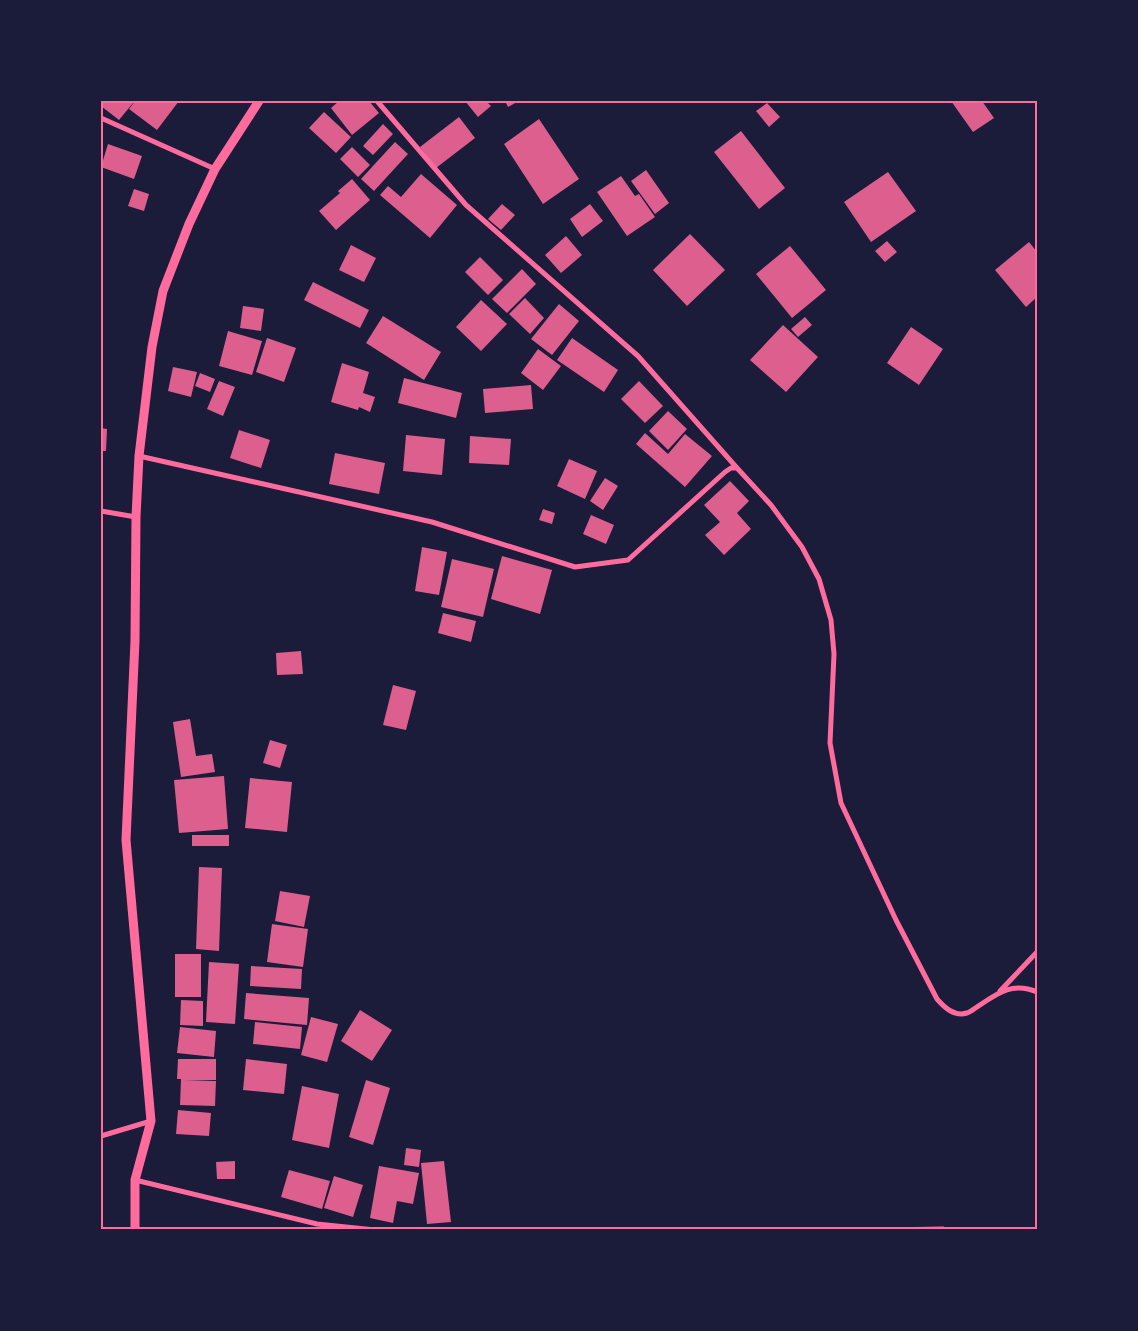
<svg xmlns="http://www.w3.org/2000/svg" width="1138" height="1331" font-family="'Nunito Sans',sans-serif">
<rect width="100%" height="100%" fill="#1b1b3a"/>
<path fill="#dd5f8e" d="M101 101H130L133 103 119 120 101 106Z
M135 101H179L157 130 129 109Z
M339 101H369L379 113 352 135 331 108Z
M465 101H486L491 106 478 117Z
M505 101H519L508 107Z
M951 101H982L994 118 973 132Z
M767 103 780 117 769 127 756 111Z
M324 112 351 137 336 153 309 128Z
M459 117 475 138 436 168 420 147Z
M539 119 579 179 543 204 504 144Z
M383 124 393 134 373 155 363 146Z
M741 131 785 188 759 209 714 152Z
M395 142 408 154 374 191 361 179Z
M108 144 142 156 134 179 101 167Z
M352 147 370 165 358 177 340 159Z
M646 170 669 203 655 214 631 181Z
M888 172 916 211 871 242 844 202Z
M421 174 457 205 430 238 380 195 388 186 401 197Z
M621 176 635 196 639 194 655 217 627 236 597 192Z
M352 179 370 200 336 230 319 211 340 193 338 191Z
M134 189 149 194 144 211 128 206Z
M502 204 515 215 501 230 488 219Z
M590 204 603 221 582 237 570 219Z
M690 234 725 270 687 306 653 270Z
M566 236 582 255 561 273 545 255Z
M887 241 897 252 885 262 875 251Z
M1029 242 1037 252V297L1026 307 995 270Z
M351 245 376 258 364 282 339 270Z
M790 246 826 290 792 318 756 274Z
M480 257 503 280 488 295 465 272Z
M522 269 536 284 507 313 492 299Z
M313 282 369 310 360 328 304 300Z
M525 298 544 318 530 334 509 314Z
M481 300 507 324 481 351 456 327Z
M559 304 579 321 552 355 531 339Z
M243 306 264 309 261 331 240 328Z
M383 316 441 352 424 380 366 343Z
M805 317 812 325 798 337 791 329Z
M783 325 818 357 786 392 750 360Z
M911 327 943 349 919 385 887 363Z
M228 331 262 341 252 375 219 366Z
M267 338 296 348 284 382 256 372Z
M572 338 618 370 604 392 557 360Z
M538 349 561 366 543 390 521 373Z
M342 363 369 372 363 393 375 397 370 412 359 407 358 410 331 402Z
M173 367 197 372 191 397 168 391Z
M200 373 215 379 210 392 195 386Z
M404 378 462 393 456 418 398 403Z
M219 381 235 387 223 416 207 409Z
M639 381 663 406 645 423 621 399Z
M531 385 533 409 485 413 483 389Z
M668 411 687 429 668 450 649 431Z
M101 428 107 429 106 451H101Z
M239 430 270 440 261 468 230 458Z
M645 433 668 454 685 434 712 456 685 487 636 444Z
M406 435 445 439 442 475 403 471Z
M470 436 511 439 509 465 469 463Z
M335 453 385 463 379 494 329 484Z
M569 459 597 471 585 499 557 486Z
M605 478 618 486 603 510 590 501Z
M730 481 749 501 737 513 751 529 724 555 705 535 720 522 704 505Z
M543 509 555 513 552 524 539 520Z
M591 515 614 525 606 544 583 534Z
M422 547 447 552 439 595 415 591Z
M502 556 552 570 540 614 491 599Z
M452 559 494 569 483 617 441 607Z
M443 613 476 621 471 642 438 633Z
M301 651 303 674 277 675 276 653Z
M393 685 416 691 406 730 383 725Z
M190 719 196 756 212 754 215 772 181 777 173 722Z
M270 740 287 745 280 768 263 763Z
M224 776 228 829 179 833 174 780Z
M250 778 292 782 287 832 245 828Z
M192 835H229V846H192Z
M199 867 222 868 219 951 196 949Z
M280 891 310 896 304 927 275 921Z
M272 924 308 929 303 967 267 962Z
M175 954H201V997H175Z
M209 962 239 964 235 1024 206 1022Z
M251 966 302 969 301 989 250 986Z
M246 993 309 998 307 1025 244 1019Z
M181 1000 203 1001V1026L180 1025Z
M360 1010 392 1030 372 1061 341 1041Z
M311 1017 338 1024 327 1062 301 1055Z
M255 1022 302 1027 300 1049 253 1044Z
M180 1027 216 1031 214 1057 177 1053Z
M178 1059H216V1080H184L216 1081 215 1106 180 1105 181 1079H177Z
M246 1059 287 1064 284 1094 243 1090Z
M366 1080 390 1088 373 1145 349 1137Z
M302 1086 339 1094 329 1148 292 1140Z
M178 1110 211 1113 209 1136 176 1134Z
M406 1148 421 1150 419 1167 404 1165Z
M235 1161V1179H217L216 1162Z
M444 1161 451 1222 427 1224 421 1163Z
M379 1166 419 1173 413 1204 397 1201 393 1223 370 1218Z
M289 1170 330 1181 322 1209 281 1197Z
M334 1176 363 1185 353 1217 324 1208Z"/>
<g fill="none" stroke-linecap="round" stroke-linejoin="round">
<path stroke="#ff6b9d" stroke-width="5" d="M377 101 466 205 638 356 737 468
M101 118 215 169
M139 456 432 522 575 567 628 560 725 472 731 468H737L771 505 802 547 819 579 831 620 834 654 830 743 841 803 896 920 937 999C944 1007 954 1017 967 1013 971 1012 976 1007 980 1005 999 992 1014 982 1037 992
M101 511 136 517
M1000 991 1037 952
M101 1136 151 1121
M135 1180 317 1224 375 1230
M887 1230 943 1229"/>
<path stroke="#ff6b9d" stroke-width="9" d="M135 1230V1180L151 1121 126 840 135 641 136 517 139 456 152 347 163 291 189 224 215 169 259 101"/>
</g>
<rect width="1138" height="1331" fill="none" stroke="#1b1b3a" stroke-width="205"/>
<rect x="102" y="102" width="934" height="1126" fill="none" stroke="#ff6b9d" stroke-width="2"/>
</svg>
